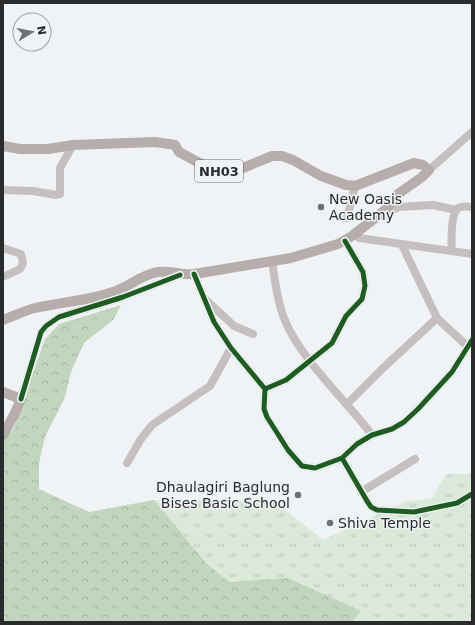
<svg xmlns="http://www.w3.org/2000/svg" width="475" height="625" font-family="'DejaVu Sans',sans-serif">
<defs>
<pattern id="grass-tufts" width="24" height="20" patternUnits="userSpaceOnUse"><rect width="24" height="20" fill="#dbe9d8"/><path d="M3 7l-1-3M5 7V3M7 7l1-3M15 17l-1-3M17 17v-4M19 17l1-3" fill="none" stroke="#bcc8ba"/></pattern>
<pattern id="forest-crowns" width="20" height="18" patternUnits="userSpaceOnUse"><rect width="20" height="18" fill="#c2d5bd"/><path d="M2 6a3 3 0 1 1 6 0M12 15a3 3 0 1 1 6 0" fill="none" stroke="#a7b7a3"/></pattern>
</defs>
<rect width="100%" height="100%" fill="#f0f3f5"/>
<path fill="url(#grass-tufts)" d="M447 474H472V622H352L360 611 288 578 229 583 206 563 154 500 274 501 323 540 407 501 431 499Z"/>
<path fill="url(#forest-crowns)" d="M121 305 113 320 84 343 71 372 65 397 45 437 39 463V489L89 512 154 500 206 563 229 582 288 578 361 611 352 622H3V441L14 428 45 339 59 324Z"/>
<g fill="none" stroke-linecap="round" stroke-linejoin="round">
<path stroke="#c6bfbf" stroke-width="8" d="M429 170 472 132
M3 190 33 191 56 195 60 194V168L73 145
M384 211H390L399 207 433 205 456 210
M347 218 355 186
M354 234 359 238 472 254
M402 245 437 318 467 346
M3 248 21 254 23 263 20 269 3 277
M452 250C451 241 451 216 457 209 461 205 467 207 472 207
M272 261C275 280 277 301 284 318 299 358 346 400 372 435
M194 274 214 322 231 348 265 389 264 409 267 417 288 450 302 466 315 468 342 458 367 501 371 507 377 510 414 512 457 503 472 494
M206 300 234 326 253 334
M265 389 286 380 332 343 346 316 362 299 365 286 363 272 345 241
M21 399 41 332 46 326 59 317 123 297 180 275
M347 404 381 370 437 318
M342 458 357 444 372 435 392 429 404 422 418 409 452 372 472 340
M127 463 141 439 152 425 210 386 231 348
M361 492 415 459"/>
<path stroke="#b7adad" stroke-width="10" d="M3 146 20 149H48L73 145 155 142 175 145 179 152 209 168 224 173 233 172 272 156H282L293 160 321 176 346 185 355 186 414 163 423 165 429 170 422 177 398 194 384 211 352 236 338 244 291 258 194 274C181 276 172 270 158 272 142 274 129 287 113 292 88 301 61 302 35 308 23 311 14 316 3 320
M3 392 21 399 14 415 3 435"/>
<g stroke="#eff3f6" stroke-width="8">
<path id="cycleway" d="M194 274 214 322 231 348 265 389 264 409 267 417 288 450 302 466 315 468 342 458 367 501 371 507 377 510 414 512 457 503 472 494
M265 389 286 380 332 343 346 316 362 299 365 286 363 272 345 241
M21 399 41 332 46 326 59 317 123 297 180 275
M342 458 357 444 372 435 392 429 404 422 418 409 452 372 472 340"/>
</g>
<use href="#cycleway" stroke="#1b5e20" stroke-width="5"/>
</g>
<g fill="#6f7172" stroke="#eff3f6" stroke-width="1.5">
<circle cx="321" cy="207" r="4"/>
<circle cx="298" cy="495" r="4"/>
<circle cx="330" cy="523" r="4"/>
</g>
<g text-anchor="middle" stroke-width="3" stroke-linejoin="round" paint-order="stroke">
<rect fill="#eff3f6" stroke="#656769" stroke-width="1" x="195" y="160" width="48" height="22" rx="3"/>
<g font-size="13" font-weight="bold" fill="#2a2b2c">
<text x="219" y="176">NH03</text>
</g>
<g font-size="14" fill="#2a2b2c" stroke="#eff3f6" text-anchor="start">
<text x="329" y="204">New Oasis<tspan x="329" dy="16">Academy</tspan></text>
<text x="290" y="492" text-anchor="end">Dhaulagiri Baglung<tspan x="290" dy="16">Bises Basic School</tspan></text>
<text x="338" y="528">Shiva Temple</text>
</g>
</g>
<rect width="475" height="625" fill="none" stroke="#2a2b2c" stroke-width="8"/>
<g transform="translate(32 32) rotate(80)"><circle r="19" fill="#eff3f6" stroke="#a0a3a5"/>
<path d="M0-3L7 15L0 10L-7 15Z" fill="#6f7172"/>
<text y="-6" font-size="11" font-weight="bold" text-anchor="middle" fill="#2a2b2c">N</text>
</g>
</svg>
